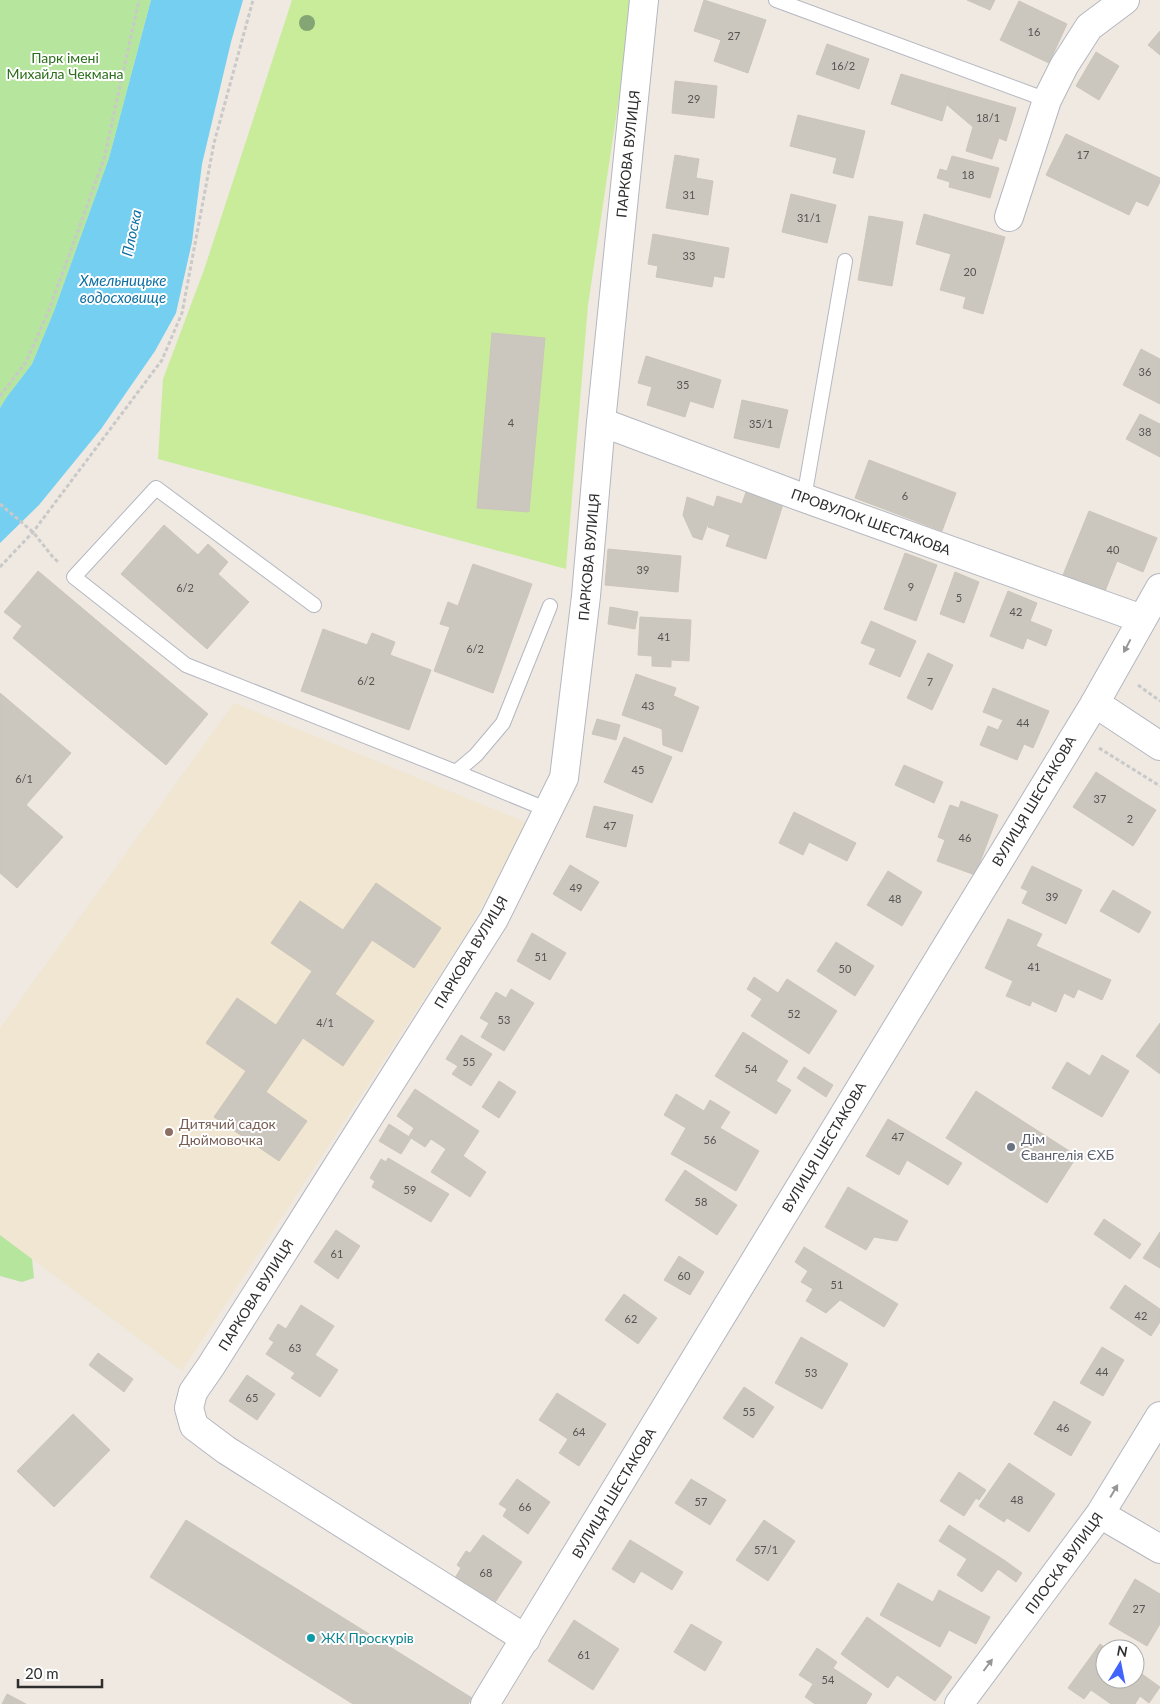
<svg xmlns="http://www.w3.org/2000/svg" width="1160" height="1704" font-family="Lato,sans-serif">
<rect width="100%" height="100%" fill="#efe9e1"/>
<path fill="#f0e6d1" d="M234 703 528 823 470 928 182 1371 0 1235V1028Z"/>
<path fill="#b6e59e" d="M0 0H151L109 158 54 311 32 364 6 398 0 408Z
M0 1235 32 1259 34 1278 22 1282 0 1276Z"/>
<path fill="#c9ec9a" d="M292 0H630L627 44 588 305 566 569 158 459 163 379 204 270Z"/>
<path fill="#75cff0" d="M151 0H243L231 42 202 164 192 242 176 313 155 351 101 429 39 505 0 543V408L6 398 32 364 54 311 109 158Z"/>
<path fill="#cbc7bf" stroke="#cbc5ba" d="M704 0 766 20 748 73 714 61 721 40 694 31Z
M967 0H995L990 10Z
M1019 1 1067 24 1049 63 1000 40Z
M1160 31V55L1148 45Z
M827 44 869 59 859 89 816 74Z
M1096 52 1119 66 1099 100 1076 86Z
M901 74 951 89 942 121 891 104Z
M675 81 717 86 714 118 672 113Z
M951 89 1016 108 1006 141 999 138 992 159 966 151 973 127 946 104Z
M798 115 865 131 853 178 833 173 837 158 790 146Z
M1066 134 1160 178V182L1148 206 1136 201 1129 215 1046 175Z
M675 155 699 159 696 178 713 181 708 215 666 208Z
M952 156 999 168 990 198 949 187 950 182 937 178 940 169 947 171Z
M791 194 836 205 827 243 782 232Z
M924 214 1005 237 983 314 963 308 966 297 940 290 951 254 916 244Z
M869 216 903 222 892 286 858 280Z
M653 234 729 248 724 278 714 276 712 287 656 277 658 266 648 264Z
M492 333 545 338 529 512 477 508Z
M1141 349 1160 359V404L1123 385Z
M646 356 721 380 713 408 690 401 685 417 647 405 652 387 638 383Z
M742 400 788 410 779 448 734 438Z
M1140 414 1160 424V457L1126 439Z
M869 460 956 493 942 531 855 498Z
M746 492 783 504 766 559 726 546 730 535 708 527 717 496 742 504Z
M687 497 714 507 702 540 693 537 683 515Z
M1089 511 1157 538 1143 572 1117 561 1105 591 1063 575Z
M164 525 198 555 208 544 228 562 218 574 249 602 207 649 121 574Z
M608 549 681 556 678 592 605 585Z
M905 553 937 565 916 621 884 609Z
M473 564 532 584 493 693 434 671 450 627 440 624 448 602 458 606Z
M38 571 208 714 166 765 13 638 22 626 4 612Z
M955 572 979 582 964 623 940 614Z
M1008 591 1037 603 1030 621 1052 630 1046 646 1027 638 1023 649 990 636Z
M610 607 638 612 635 629 608 624Z
M640 617 691 620 689 661 671 660V667L652 666V656L638 655Z
M871 621 916 641 900 677 869 664 876 649 861 643Z
M323 629 367 645 372 633 395 642 390 655 431 670 409 730 301 691Z
M928 653 953 665 932 710 907 698Z
M636 674 676 688 662 729 622 715Z
M993 688 1049 711 1033 748 1024 744 1017 760 980 745 988 726 998 730 1003 720 983 712Z
M0 693 71 753 26 805 63 837 17 888 0 873Z
M674 696 699 707 682 752 663 745 662 729Z
M597 719 620 725 616 740 592 734Z
M624 737 672 757 652 803 604 782Z
M904 765 943 782 934 803 895 785Z
M1096 772 1127 792 1104 827 1073 807Z
M1127 792 1156 810 1133 846 1104 827Z
M961 801 998 815 975 875 937 861 945 840 938 837 950 805 959 808Z
M594 806 633 815 626 847 586 837Z
M794 812 856 843 847 861 809 842 803 855 779 843Z
M570 865 599 882 581 911 553 894Z
M1032 866 1082 890 1066 924 1022 903 1028 891 1021 888Z
M888 871 922 892 902 926 867 905Z
M376 883 441 928 414 968 372 940 335 994 374 1021 343 1066 303 1038 266 1092 307 1121 279 1161 214 1117 246 1071 206 1043 237 998 276 1025 312 971 271 943 300 901 343 930Z
M1113 890 1151 912 1139 933 1100 911Z
M1008 919 1042 934 1036 946 1111 980 1102 1000 1078 989 1074 998 1064 993 1056 1012 1032 1001 1030 1006 1006 996 1013 981 985 968Z
M532 933 566 953 550 980 517 961Z
M836 942 874 966 855 996 817 971Z
M754 977 778 993 787 979 837 1011 809 1054 751 1016 762 999 747 989Z
M511 989 534 1003 504 1051 481 1037 489 1023 480 1018 496 992 506 998Z
M1160 1023V1074L1136 1056Z
M743 1032 788 1061 776 1081 791 1090 776 1114 715 1076Z
M461 1035 492 1054 471 1086 452 1074 458 1066 446 1059Z
M1102 1055 1129 1071 1102 1117 1052 1088 1067 1062 1090 1076Z
M804 1067 833 1085 826 1097 797 1078Z
M499 1081 516 1092 499 1118 482 1107Z
M415 1089 479 1131 463 1156 486 1172 470 1197 431 1172 446 1149 431 1139 425 1147 411 1138 409 1136 414 1128 397 1116Z
M976 1091 1077 1156 1047 1203 946 1138Z
M676 1094 704 1111 710 1100 730 1112 720 1128 759 1151 736 1191 671 1154 686 1128 664 1115Z
M888 1119 962 1163 948 1185 907 1160 899 1175 866 1156Z
M389 1124 411 1138 401 1154 379 1141Z
M388 1158 449 1194 431 1222 372 1187 375 1181 370 1178 381 1159 386 1162Z
M685 1170 737 1205 717 1235 665 1200Z
M848 1187 908 1221 897 1241 874 1237 866 1250 825 1227Z
M1104 1219 1141 1244 1130 1259 1094 1234Z
M336 1230 360 1246 338 1279 314 1262Z
M1160 1232V1268L1143 1258Z
M804 1247 898 1304 884 1327 840 1300 826 1313 806 1301 813 1289 801 1282 808 1271 795 1262Z
M679 1256 704 1272 690 1295 664 1280Z
M1125 1285 1160 1309V1322L1151 1336 1110 1308Z
M624 1294 657 1318 638 1344 605 1320Z
M301 1305 334 1326 315 1355 338 1370 320 1397 291 1378 295 1373 266 1354 274 1342 269 1339 278 1324 286 1329Z
M801 1337 848 1364 822 1409 775 1383Z
M1102 1347 1124 1360 1103 1396 1080 1383Z
M98 1353 133 1379 124 1392 89 1365Z
M247 1375 275 1394 257 1420 229 1401Z
M744 1387 774 1407 753 1438 723 1418Z
M557 1393 606 1424 579 1466 559 1453 568 1439 539 1420Z
M1054 1401 1091 1422 1071 1456 1034 1434Z
M73 1414 110 1450 54 1507 17 1471Z
M1009 1463 1055 1494 1029 1532 1007 1518 1004 1522 979 1506Z
M959 1472 986 1490 979 1500 976 1498 964 1516 940 1501Z
M517 1479 550 1502 528 1534 503 1516 507 1509 499 1504Z
M691 1479 726 1500 710 1525 675 1503Z
M186 1520 472 1698 468 1704H353L150 1577Z
M764 1520 795 1541 768 1581 736 1560Z
M949 1525 1004 1560 982 1592 957 1575 967 1559 939 1541Z
M483 1535 522 1562 494 1604 455 1578 461 1568 457 1565 466 1551 470 1553Z
M630 1540 683 1572 672 1590 641 1571 634 1583 612 1569Z
M1004 1560 1022 1573 1016 1582 998 1569Z
M1135 1579 1160 1594V1624L1147 1646 1109 1624Z
M898 1583 933 1602 939 1590 990 1617 976 1644 949 1630 940 1647 880 1615Z
M867 1617 952 1677 935 1701 897 1675 888 1688 841 1654Z
M574 1620 619 1649 593 1690 548 1661Z
M691 1624 722 1642 705 1671 674 1652Z
M1100 1644 1107 1649H1105V1679H1135V1669L1160 1687 1149 1703 1140 1696 1135 1704H1111L1091 1690 1084 1699 1068 1688Z
M817 1648 837 1662 833 1668 872 1694 866 1704H815L805 1697 813 1684 799 1675Z
M7 1694 26 1704H2Z"/>
<g fill="none" stroke-linecap="round" stroke-linejoin="round">
<g stroke="#b4b7c1" stroke-width="16">
<path id="lane" d="M776 0 1047 100
M804 498 845 261
M314 605 156 488 74 577 186 665 456 772 548 810
M456 772 476 755 503 723 550 606"/>
</g>
<g stroke="#b4b7c1" stroke-width="30">
<path id="street" d="M1009 217 1047 100 1064 66 1089 27 1125 0
M601 422 804 498 1142 619
M1095 703 1160 588
M1100 1514 1160 1549
M526 1639 226 1450 194 1426 189 1408 193 1392 211 1366 494 919 564 778 586 596 601 422 644 0
M959 1704 1100 1514 1160 1416"/>
</g>
<g stroke="#b4b7c1" stroke-width="30">
<path id="secondary" d="M485 1704 1095 703 1160 746"/>
</g>
<path stroke="#c9c9c9" stroke-width="3" stroke-dasharray="4 2.5" stroke-linecap="butt" d="M0 396 26 362 49 310 104 159 139 0
M0 504 33 532 52 556 59 563
M0 567 33 532 162 360 182 313 214 143 253 0
M1138 685 1160 701
M1099 748 1160 786"/>
<use href="#lane" stroke="#fff" stroke-width="14"/>
<use href="#street" stroke="#fff" stroke-width="28"/>
<use href="#secondary" stroke="#fff" stroke-width="28"/>
</g>
<circle fill="#84a574" cx="307" cy="23" r="8"/>
<defs><path id="oneway-solid" d="M-6-.8H1V-3.2L6.5 0L1 3.2V.8H-6Z" transform="scale(1.25)"/></defs>
<g fill="#969696">
<use href="#oneway-solid" transform="translate(1127 646) rotate(118)"/>
<use href="#oneway-solid" transform="translate(1114 1491) rotate(-59)"/>
<use href="#oneway-solid" transform="translate(988 1665) rotate(-53)"/>
</g>
<circle fill="#8d6e63" stroke="#fff" stroke-width="2" cx="169" cy="1132" r="5"/>
<circle fill="#6b7280" stroke="#fff" stroke-width="2" cx="1011" cy="1147" r="5"/>
<circle fill="#0f9aa8" stroke="#fff" stroke-width="2" cx="311" cy="1638" r="5"/>
<g text-anchor="middle" stroke-width="4" stroke-linejoin="round" paint-order="stroke">
<g font-size="11" fill="#555452">
<text x="1034" y="36">16</text>
<text x="734" y="40">27</text>
<text x="843" y="70">16/2</text>
<text x="694" y="103">29</text>
<text x="988" y="122">18/1</text>
<text x="1083" y="159">17</text>
<text x="968" y="179">18</text>
<text x="689" y="199">31</text>
<text x="809" y="222">31/1</text>
<text x="689" y="260">33</text>
<text x="970" y="276">20</text>
<text x="1145" y="376">36</text>
<text x="683" y="389">35</text>
<text x="511" y="427">4</text>
<text x="761" y="428">35/1</text>
<text x="1145" y="436">38</text>
<text x="905" y="500">6</text>
<text x="1113" y="554">40</text>
<text x="643" y="574">39</text>
<text x="911" y="591">9</text>
<text x="185" y="592">6/2</text>
<text x="959" y="602">5</text>
<text x="1016" y="616">42</text>
<text x="664" y="641">41</text>
<text x="475" y="653">6/2</text>
<text x="366" y="685">6/2</text>
<text x="930" y="686">7</text>
<text x="648" y="710">43</text>
<text x="1023" y="727">44</text>
<text x="638" y="774">45</text>
<text x="24" y="783">6/1</text>
<text x="1100" y="803">37</text>
<text x="1130" y="823">2</text>
<text x="610" y="830">47</text>
<text x="965" y="842">46</text>
<text x="576" y="892">49</text>
<text x="1052" y="901">39</text>
<text x="895" y="903">48</text>
<text x="541" y="961">51</text>
<text x="1034" y="971">41</text>
<text x="845" y="973">50</text>
<text x="794" y="1018">52</text>
<text x="504" y="1024">53</text>
<text x="325" y="1027">4/1</text>
<text x="469" y="1066">55</text>
<text x="751" y="1073">54</text>
<text x="898" y="1141">47</text>
<text x="710" y="1144">56</text>
<text x="410" y="1194">59</text>
<text x="701" y="1206">58</text>
<text x="337" y="1258">61</text>
<text x="684" y="1280">60</text>
<text x="837" y="1289">51</text>
<text x="1141" y="1320">42</text>
<text x="631" y="1323">62</text>
<text x="295" y="1352">63</text>
<text x="1102" y="1376">44</text>
<text x="811" y="1377">53</text>
<text x="252" y="1402">65</text>
<text x="749" y="1416">55</text>
<text x="1063" y="1432">46</text>
<text x="579" y="1436">64</text>
<text x="1017" y="1504">48</text>
<text x="701" y="1506">57</text>
<text x="525" y="1511">66</text>
<text x="766" y="1554">57/1</text>
<text x="486" y="1577">68</text>
<text x="1139" y="1613">27</text>
<text x="584" y="1659">61</text>
<text x="828" y="1684">54</text>
</g>
<g font-size="14" fill="#2c6e1b" stroke="#fff">
<text x="65" y="63">Парк імені<tspan x="65" dy="16">Михайла Чекмана</tspan></text>
</g>
<g font-size="14" fill="#2e2e2e" stroke="#fff">
<text transform="translate(628 154) rotate(-84)" y="5">ПАРКОВА ВУЛИЦЯ</text>
<text transform="translate(871 522) rotate(20)" y="5">ПРОВУЛОК ШЕСТАКОВА</text>
<text transform="translate(589 557) rotate(-85)" y="5">ПАРКОВА ВУЛИЦЯ</text>
<text transform="translate(1034 801) rotate(-59)" y="5">ВУЛИЦЯ ШЕСТАКОВА</text>
<text transform="translate(471 952) rotate(-59)" y="5">ПАРКОВА ВУЛИЦЯ</text>
<text transform="translate(824 1147) rotate(-59)" y="5">ВУЛИЦЯ ШЕСТАКОВА</text>
<text transform="translate(256 1295) rotate(-58)" y="5">ПАРКОВА ВУЛИЦЯ</text>
<text transform="translate(614 1493) rotate(-59)" y="5">ВУЛИЦЯ ШЕСТАКОВА</text>
<text transform="translate(1064 1563) rotate(-54)" y="5">ПЛОСКА ВУЛИЦЯ</text>
</g>
<g font-size="14" fill="#785e54" stroke="#fff" text-anchor="start">
<text x="179" y="1129">Дитячий садок<tspan x="179" dy="16">Дюймовочка</tspan></text>
</g>
<g font-size="14" fill="#5b616d" stroke="#fff" text-anchor="start">
<text x="1021" y="1144">Дім<tspan x="1021" dy="16">Євангелія ЄХБ</tspan></text>
</g>
<g font-size="14" fill="#0d838f" stroke="#fff" text-anchor="start">
<text x="321" y="1643">ЖК Проскурів</text>
</g>
<g font-size="15" font-style="italic" fill="#0d6fa3" stroke="#fff">
<text transform="translate(132 233) rotate(-78)" y="5">Плоска</text>
<text x="123" y="286">Хмельницьке<tspan x="123" dy="17">водосховище</tspan></text>
</g>
</g>
<g transform="translate(1120 1664) rotate(10)"><circle r="24" fill="#ffffff" stroke="#ababab"/>
<path d="M0-4L9 19L0 12L-9 19Z" fill="#4264fb"/>
<text y="-8" font-size="14" font-weight="bold" text-anchor="middle" fill="#2e2e2e">N</text>
</g>
<path d="M18 1679v8h84v-8" fill="none" stroke="#2e2e2e" stroke-width="2.5"/>
<text x="25" y="1679" font-size="15" fill="#2e2e2e" stroke="#ffffff" stroke-width="4" paint-order="stroke">20 m</text>
</svg>
